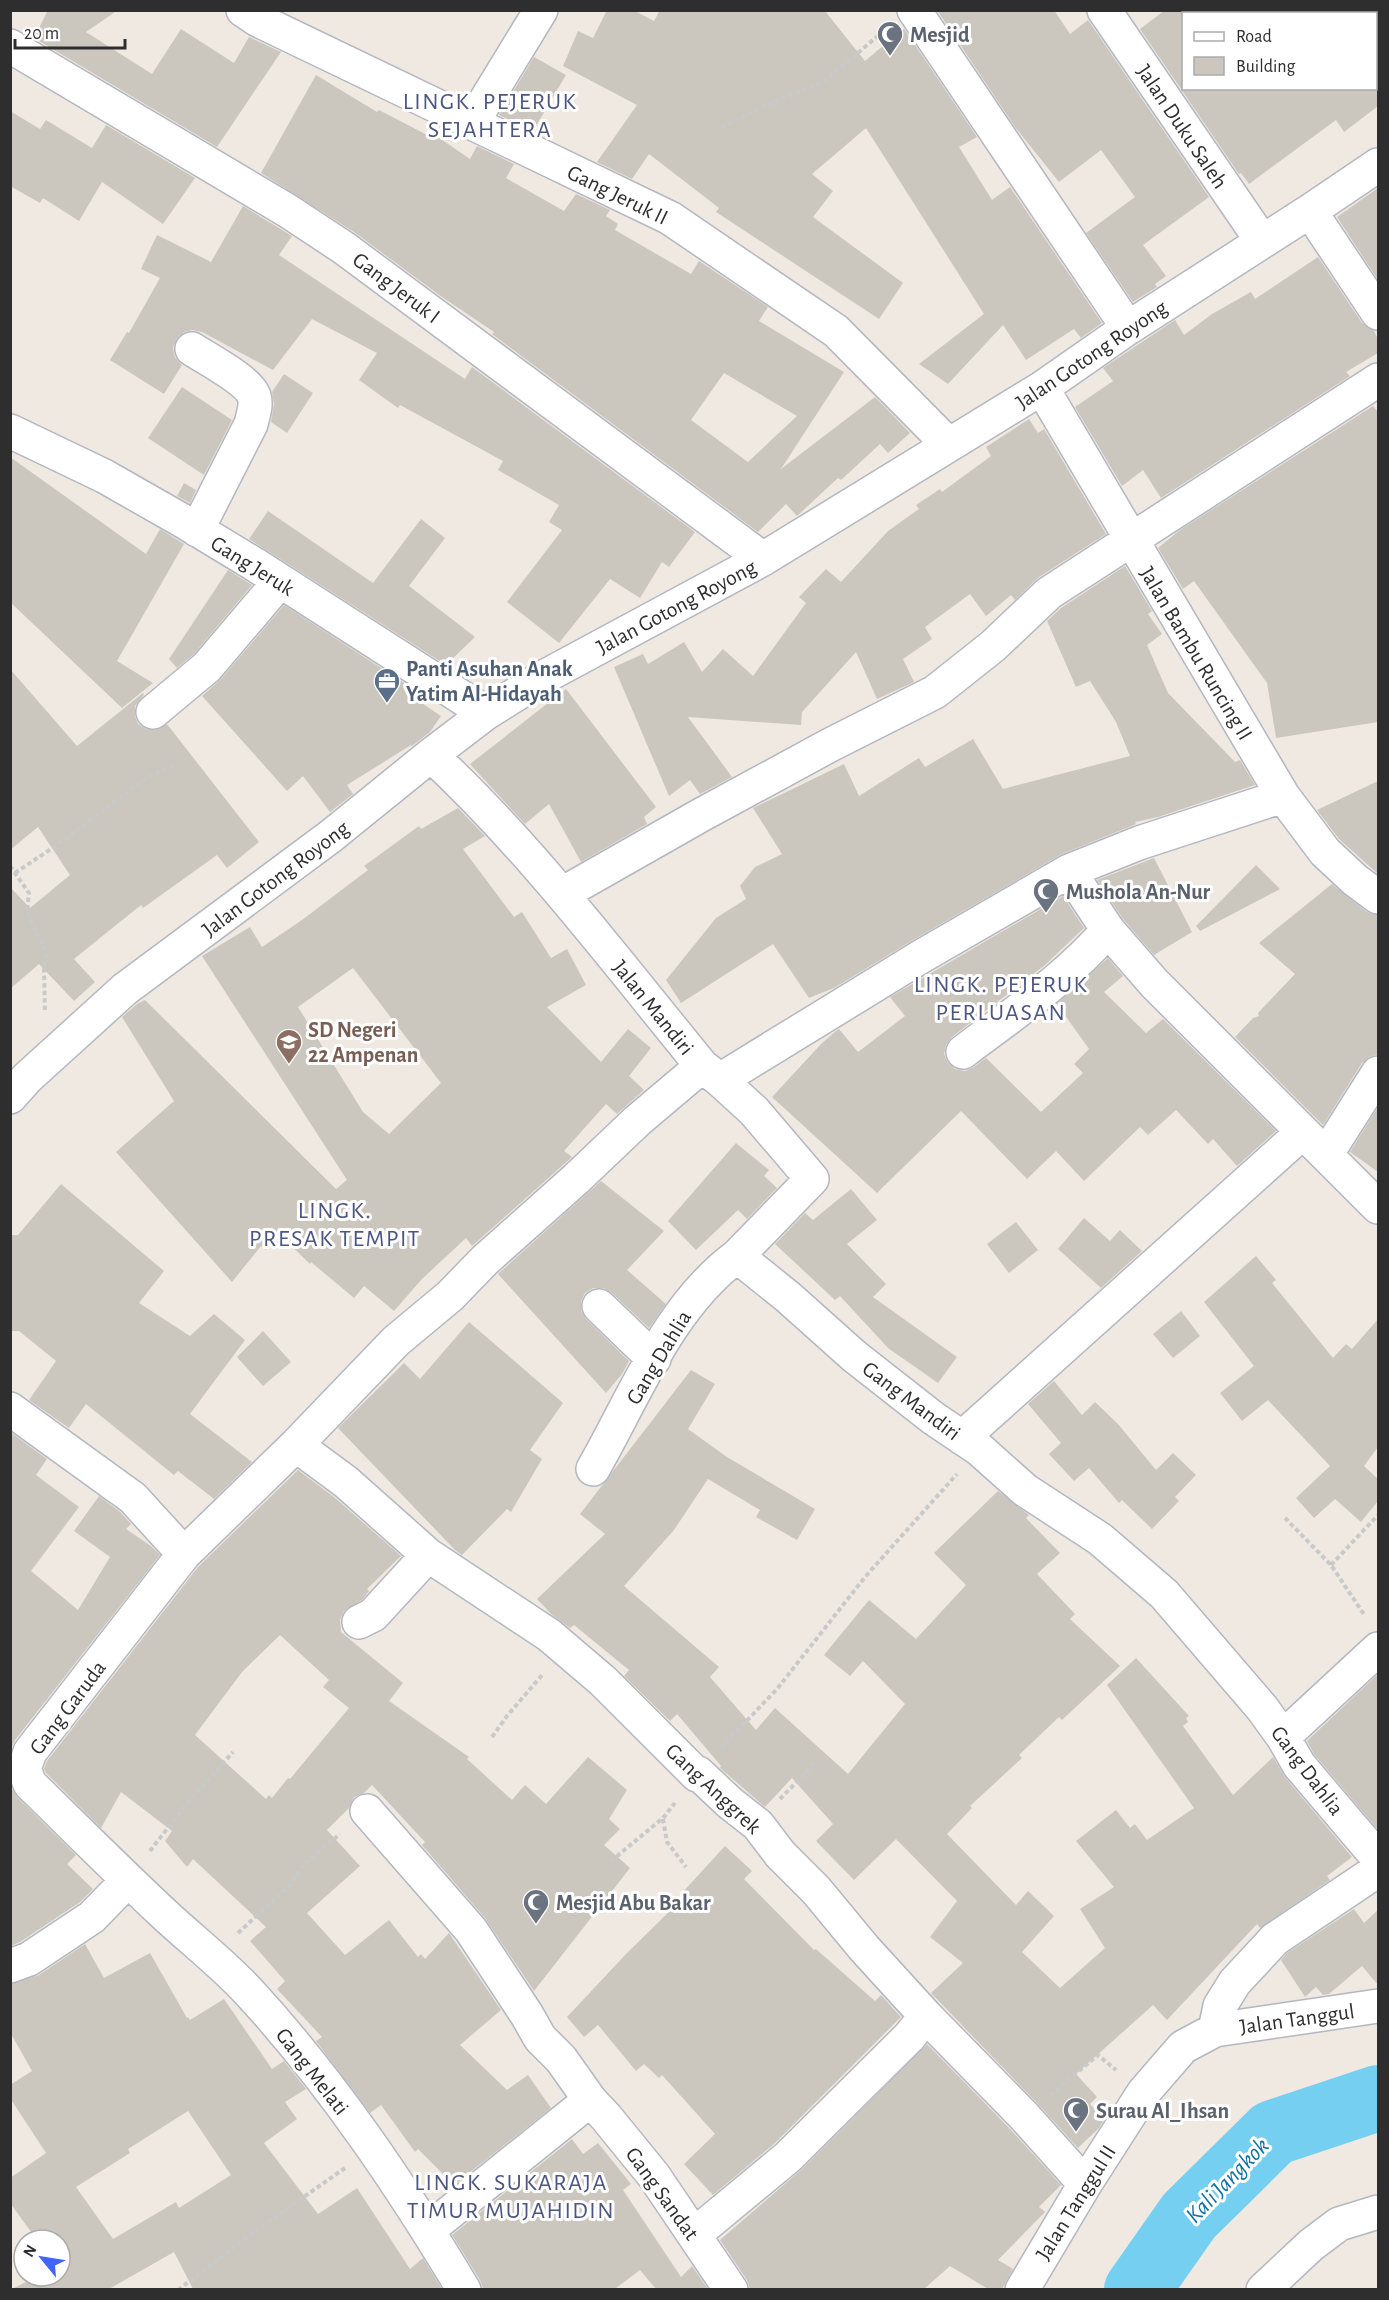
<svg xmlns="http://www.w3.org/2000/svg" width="1389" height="2300" font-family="'Alegreya Sans',sans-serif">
<rect width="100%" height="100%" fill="#efe9e1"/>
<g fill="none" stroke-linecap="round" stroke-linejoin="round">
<path stroke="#75cff0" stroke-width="66" d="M1137 2290 1189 2216 1273 2133 1378 2098"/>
</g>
<path fill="#cbc7bf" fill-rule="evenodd" d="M48 10H118L86 32 152 74 181 29 234 63 249 37 281 52 217 147 34 38Z
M607 10H633L654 21 660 10 825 11 865 61 903 29 905 30 977 137 959 147 992 200 1010 187 1102 323 1081 338 1074 329 1026 360 1003 325 948 384 919 364 984 314 866 128 812 174 833 191 813 217 903 283 879 319 716 212 719 208 649 154 632 179 597 162 637 105 563 66 578 31 593 38Z
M937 10H1054L1070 34 1088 20 1209 197 1143 245 1166 276 1155 284 1157 287 1133 302 1086 233 1135 197 1101 150 1059 182 1015 127Z
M1165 10H1184V88H1378V106L1344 132 1336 120 1249 184 1241 173 1239 174 1140 29Z
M534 57 566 75 533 131 499 115Z
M316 75 377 112 379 110 433 138 435 135 470 159 477 146 514 164 506 178 564 211 576 194 610 210 606 216 618 224 615 230 691 274 699 261 768 307 759 321 844 372 781 469 875 397 910 433 888 453 880 444 841 480 838 478 797 516 786 504 758 532 492 334 494 332 442 297 354 232 261 173ZM724 373 797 416 748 462 691 420Z
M10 111 40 129 46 120 92 148 106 125 195 178 163 224 102 182 79 221 43 198 40 203 10 186Z
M1378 188V280L1337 217Z
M243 206 292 236 279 255 465 379 472 367 695 532 669 567 662 562 640 598 610 579 559 643 507 602 562 530 549 522 559 505 498 470 503 461 400 405 398 408 359 380 377 353 312 319 273 370 202 332 192 330 184 332 177 339 173 348 175 357 182 365 164 394 110 360 127 332 129 333 160 278 141 269 157 235 211 262Z
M1318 257 1362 323 1374 331 1378 339V353L1346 372 1350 376 1161 498 1143 470 1122 486 1075 407 1113 381 1103 368 1175 320 1184 335 1212 314 1251 292 1255 299Z
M284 374 313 393 287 433 271 422 274 404 272 392Z
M182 387 232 420 204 475 148 438Z
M1373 406 1378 412V722L1276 738 1267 683 1194 581 1183 589 1158 548 1180 530Z
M1029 419 1038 433 1044 429 1106 534 1039 577 1015 600 1011 595 986 616 970 594 925 627 932 639 903 659 914 682 877 699 856 652 802 712 801 725 688 717 732 777 700 794 690 780 669 796 614 667 643 654 648 664 684 642 702 672 723 649 753 676 806 603 799 597 826 569 841 582 888 531 919 509 916 505 940 489 942 492 991 456 986 447Z
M10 457 146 554 160 529 184 544 117 661 153 683 122 708 10 602Z
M184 483 196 490 190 503 177 496Z
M268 511 373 583 421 519 445 538 409 586 475 637 446 665 249 539Z
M1125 566 1152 611 1148 614 1162 634 1147 645 1168 693 1235 762 1240 760 1255 785 1158 817 1135 822 1136 824 1062 854 913 940 834 988 809 998 773 944 681 1003 666 980 716 918 746 899 740 886 755 867 782 854 753 808 844 764 859 796 919 758 925 767 973 739 1003 789 1130 756 1116 722 1090 681 1076 687 1047 621 1061 608Z
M228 570 252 585 194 654 177 668 169 659Z
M284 605 418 692 413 697 441 716 430 732 412 746 411 745 347 785 353 794 330 812 303 776 287 791 202 696 221 679Z
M10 669 77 746 143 693 144 695 135 706V716L138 724 146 729 156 730 167 724 259 842 227 868 217 855 143 908 141 905 74 959 95 982 74 1001 39 964 10 989V887L30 908 70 875 38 827 10 850Z
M566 689 656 807 644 817 647 824 581 862 549 804 525 824 470 764Z
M1378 781V874L1339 839 1317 810Z
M458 808 485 836 463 849 514 917 522 912 551 958 567 949 586 985 547 1007 601 1062 628 1029 651 1048 629 1076 644 1090 617 1114 606 1104 564 1151 572 1157 472 1246 466 1238 422 1279 394 1311 364 1286 354 1298 311 1262 310 1264 280 1235 266 1250 261 1246 232 1282 116 1152 174 1101 122 1017 137 1004 145 1000 336 1189 347 1180 202 956 250 927 262 947 302 920 368 870 364 866 419 826 421 829ZM353 968 441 1083 389 1134 363 1112 298 1007Z
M1154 858 1192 932 1154 955 1123 919 1097 880Z
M1256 865 1280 889 1200 931 1196 926Z
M1332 884 1367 912 1378 915V1054L1369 1057 1362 1063 1323 1125 1235 1037 1253 1018 1259 1016 1258 1013 1295 974 1259 943Z
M1063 896 1084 928 1045 965 952 1037 946 1045 944 1054 948 1063 955 1069 965 1071 974 1067 986 1058 1041 1112 1083 1073 1074 1064 1089 1049 1057 1004 1108 958 1123 976 1104 992 1146 1033 1163 1019 1276 1131 1237 1166 1213 1139 1208 1144 1176 1110 1148 1135 1140 1127 1084 1181 1056 1151 1027 1179 961 1111 877 1193 772 1097 822 1043 836 1031 839 1029 858 1052 905 1016 890 997Z
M1378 1107V1172L1350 1152Z
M736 1143 769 1170 764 1176 777 1188 747 1219 738 1210 696 1250 668 1221Z
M601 1181 664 1231 627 1270 666 1304 649 1328 612 1293 604 1288H593L585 1293 581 1301V1311L586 1319 629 1361 622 1374 606 1393 498 1274Z
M61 1184 164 1271 139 1303 190 1336 214 1314 245 1340 190 1414 252 1462 214 1499 178 1471 174 1475 86 1404 69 1428 29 1400 56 1361 19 1331H10V1235H18Z
M851 1189 877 1220 847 1244 886 1284 873 1297 957 1357 938 1383 888 1348 840 1296 835 1300 775 1244 805 1213 813 1220Z
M1084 1218 1110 1241 1120 1230 1142 1251 1101 1288 1058 1249Z
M1016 1222 1038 1250 1009 1273 987 1244Z
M1256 1256 1276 1280 1272 1283 1333 1358 1346 1344 1352 1349 1378 1319V1447L1364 1466 1378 1479V1501L1361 1522 1335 1499 1314 1518 1296 1498 1330 1466 1268 1400 1242 1421 1220 1393 1254 1366 1204 1302Z
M1181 1311 1200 1336 1173 1358 1153 1334Z
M469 1322 563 1403 530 1450 542 1459 511 1512 507 1509 462 1555 455 1550 338 1428 404 1363 420 1379Z
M263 1331 291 1362 263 1386 237 1357Z
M691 1370 715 1384 688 1429 727 1457 815 1509 797 1540 756 1517 760 1510 708 1479 674 1530 624 1586 719 1667 710 1677 756 1730 775 1708 848 1774 905 1704 863 1661 850 1676 824 1655 869 1600 916 1639 966 1585 934 1553 998 1491 1029 1515 1026 1518 1060 1553 1037 1574 1075 1614 1070 1619 1120 1666 1062 1720 1059 1717 1019 1755 1022 1758 970 1806 972 1808 947 1834 1016 1905 1028 1891 1054 1916 1022 1952 1060 1988 1105 1948 1080 1909 1114 1887 1076 1841 1116 1810 1130 1828 1135 1824 1147 1840 1194 1808 1107 1685 1136 1658 1189 1716 1186 1718 1188 1722 1183 1726 1233 1795 1273 1757 1285 1777 1352 1857 1327 1876 1330 1880 1260 1928 1257 1924 1167 2020 1153 2005 1076 2074 1097 2097 1090 2104 1104 2119 1099 2128 1078 2148 1037 2103 931 1993 963 1963 930 1937 957 1901 896 1839 854 1880 816 1841 833 1824 792 1778 765 1807 720 1768 721 1766 677 1714 670 1721 624 1676 629 1670 574 1625 570 1628 552 1615 537 1599 605 1534 580 1514Z
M1054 1381 1082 1415 1095 1402 1118 1424 1156 1470 1173 1453 1196 1475 1175 1497 1179 1501 1152 1529 1122 1500 1119 1503 1089 1468 1074 1481 1049 1454 1061 1443 1028 1404Z
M10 1432 47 1459 36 1475 79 1507 31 1571 78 1610 110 1557 74 1531 99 1496 120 1512 131 1524 126 1529 151 1546 160 1555 15 1740 10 1751Z
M298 1470 334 1497 401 1556 367 1589 369 1591 362 1600 344 1611 340 1620 341 1632 403 1683 389 1701 469 1757 467 1759 512 1800 525 1785 546 1804 588 1757 627 1790 609 1819 620 1829 604 1845 630 1868 534 1991 485 1918 422 1845 425 1842 372 1785 364 1793 354 1797 349 1808 327 1830 360 1866 307 1913 345 1955 389 1920 418 1957 421 1954 425 1959 449 1933 501 2010 460 2045 507 2090 528 2075 551 2108 454 2185 418 2149 415 2152 381 2105 370 2113 316 2041 322 2037 277 1989 285 1981 250 1941 266 1927 193 1859 187 1867 165 1841 172 1831 121 1792 101 1828 46 1773 44 1769 47 1761 198 1567ZM280 1635 329 1680 323 1687 349 1708 290 1779 288 1778 272 1798 269 1795 266 1799 195 1735 242 1672Z
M1378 1674V1830L1314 1754 1307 1741Z
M10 1786 17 1797 76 1855 67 1864 93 1889 80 1902 20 1942 10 1946Z
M725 1846 752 1871 744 1879 814 1950 816 1949 875 2001 881 1995 901 2017 775 2143 713 2195 684 2164 715 2134 662 2075 659 2078 644 2064 636 2071 598 2025 584 2037 567 2017 626 1954 684 1897 681 1894Z
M1354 1909 1364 1923 1378 1910V1985L1362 1966 1329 1994 1323 1995 1316 1987 1305 1997 1281 1960 1287 1953Z
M85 1944 104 1978 150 1953 187 2018 188 2017 190 2020 224 1999 272 2069 284 2061 306 2089 285 2102 297 2119 264 2143 318 2214 357 2188 410 2269 423 2258 442 2289H193L174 2252 109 2289H12L38 2276H60V2240H37L10 2203V2178L46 2153 10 2098V2085L32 2071 10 2032V1984L39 1975ZM188 2111 231 2175 179 2208 176 2202 113 2239 76 2187 130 2153 128 2149Z
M927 2044 1010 2129 1061 2185 1039 2207 1045 2212 998 2260 1013 2269 1002 2289H988L950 2266 924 2289H750L747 2280 720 2240 801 2170Z
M572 2139 583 2154 598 2143 631 2184 623 2190 681 2277 692 2266 708 2289H656L640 2270 615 2289H483L480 2280 452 2235Z"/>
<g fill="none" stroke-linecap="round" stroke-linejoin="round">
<g stroke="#b4b7c1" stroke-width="36">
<path id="street" d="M243 10 258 20 670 218 836 331 949 445
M914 10 1128 328
M1104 10 1262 241
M10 46 288 211 344 248 763 559
M472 123 541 10
M1310 211 1378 313
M192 349C207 359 248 380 254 396 257 405 253 415 251 424L197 530
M1042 388 1283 796 1325 852 1355 880 1378 897
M10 431 104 476 183 521 254 564 486 713
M153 712 207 667 280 581
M431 755C532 849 615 960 702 1066L720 1080 922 956 1069 871 1139 843 1283 796
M1069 871 1108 930 1154 983 1378 1207
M562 894 701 815 830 745 935 692 993 646 1049 593 1378 380
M963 1052C1013 1014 1067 978 1108 930
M720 1080 754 1111 812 1179 737 1256 788 1297 854 1356 933 1418 979 1449 1025 1490 1100 1539 1164 1594 1262 1708 1283 1737 1299 1765 1378 1858
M10 1097 27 1078 125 989 331 836 431 755 486 713 542 678 763 559 1042 388 1128 328 1310 211 1378 165
M1326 1155 1378 1073
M599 1306 654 1359
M10 1409 133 1498 184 1554
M962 1438 1303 1132
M296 1445 346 1482 428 1555 549 1635 603 1681 697 1775 698 1773 730 1803 758 1825 780 1854 816 1890 864 1948 926 2016 1024 2116 1085 2184
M593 1469C635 1396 668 1307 737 1256
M359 1622 373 1615 428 1555
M1283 1737 1378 1649
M367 1811 471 1930 527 2015 540 2038 561 2059 590 2100 606 2117 654 2176 731 2290
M10 1966 29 1959 92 1917 128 1880
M1215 2030 1378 2006
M428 2230 590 2100
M695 2234 788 2157 909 2037 926 2016
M464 2290C401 2185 331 2081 248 1991 223 1964 192 1940 164 1914 119 1872 75 1828 30 1784L24 1769 30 1752 184 1554 296 1445 396 1341 450 1296 485 1260 576 1179 637 1121 702 1066
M1022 2290 1085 2184 1144 2092 1183 2047 1215 2030 1220 2006 1235 1982 1275 1939 1378 1870
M1263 2290 1311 2245 1339 2224 1378 2212"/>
</g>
<path stroke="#c9c9c9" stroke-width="4" stroke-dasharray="4.5 3" stroke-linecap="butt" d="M721 128 762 107 826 80 886 29
M10 866 29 893 27 911 46 952 44 972 45 1013
M15 873 63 841 148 777 175 765
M1285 1518 1331 1565 1365 1616
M1331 1565 1378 1515
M492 1737 507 1716 543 1674
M721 1748 777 1689 865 1577 957 1474
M780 1799 818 1760
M663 1819 667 1842 686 1867
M150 1851 184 1807 233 1752
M611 1861 663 1818 675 1803
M238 1933 290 1885 305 1863 340 1834
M1050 2095 1098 2055 1116 2070
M178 2290 251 2234 345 2168"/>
<use href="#street" stroke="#fff" stroke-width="33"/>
</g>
<defs>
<g id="mosque-pin" transform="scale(1.35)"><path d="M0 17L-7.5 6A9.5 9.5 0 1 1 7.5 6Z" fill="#6b7280" stroke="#fff"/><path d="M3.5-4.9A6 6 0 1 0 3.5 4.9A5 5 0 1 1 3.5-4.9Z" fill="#fff"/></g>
<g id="office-pin" transform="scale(1.35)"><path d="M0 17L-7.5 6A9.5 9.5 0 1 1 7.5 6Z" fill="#5c6f8a" stroke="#fff"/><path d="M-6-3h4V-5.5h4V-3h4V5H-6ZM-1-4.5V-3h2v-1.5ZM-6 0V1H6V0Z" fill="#fff"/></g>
<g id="school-pin" transform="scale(1.35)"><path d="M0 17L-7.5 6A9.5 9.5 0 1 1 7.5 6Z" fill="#8d6e63" stroke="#fff"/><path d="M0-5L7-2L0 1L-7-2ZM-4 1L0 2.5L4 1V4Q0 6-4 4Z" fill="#fff"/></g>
</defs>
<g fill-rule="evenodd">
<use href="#mosque-pin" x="890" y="34"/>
<use href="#office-pin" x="387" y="681"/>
<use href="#mosque-pin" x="1046" y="891"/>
<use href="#school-pin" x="289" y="1042"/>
<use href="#mosque-pin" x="536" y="1902"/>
<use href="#mosque-pin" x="1076" y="2110"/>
</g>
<g text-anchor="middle" stroke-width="6" stroke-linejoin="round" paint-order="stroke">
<g font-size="22" font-weight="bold" fill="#5b616d" stroke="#fff" text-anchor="start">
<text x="910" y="42">Mesjid</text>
<text x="1066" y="899">Mushola An-Nur</text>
<text x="556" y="1910">Mesjid Abu Bakar</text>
<text x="1096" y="2118">Surau Al_Ihsan</text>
</g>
<g font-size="22" fill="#2e2e2e" stroke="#fff">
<text transform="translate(1183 126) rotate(56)" y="8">Jalan Duku Saleh</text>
<text transform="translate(618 194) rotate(26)" y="8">Gang Jeruk II</text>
<text transform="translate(397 287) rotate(37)" y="8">Gang Jeruk I</text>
<text transform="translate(1091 354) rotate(-34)" y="8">Jalan Gotong Royong</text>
<text transform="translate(253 565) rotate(32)" y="8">Gang Jeruk</text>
<text transform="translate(676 606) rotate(-28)" y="8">Jalan Gotong Royong</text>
<text transform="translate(1197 653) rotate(59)" y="8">Jalan Bambu Runcing II</text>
<text transform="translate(275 878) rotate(-37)" y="8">Jalan Gotong Royong</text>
<text transform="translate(654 1007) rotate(51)" y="8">Jalan Mandiri</text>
<text transform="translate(658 1357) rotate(-59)" y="8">Gang Dahlia</text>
<text transform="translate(912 1400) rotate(37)" y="8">Gang Mandiri</text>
<text transform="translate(67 1707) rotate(-53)" y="8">Gang Garuda</text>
<text transform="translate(1308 1770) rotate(53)" y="8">Gang Dahlia</text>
<text transform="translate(714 1788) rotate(43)" y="8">Gang Anggrek</text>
<text transform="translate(1297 2018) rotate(-8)" y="8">Jalan Tanggul</text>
<text transform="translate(313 2071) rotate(52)" y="8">Gang Melati</text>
<text transform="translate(663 2193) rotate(54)" y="8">Gang Sandat</text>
<text transform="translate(1075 2202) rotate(-58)" y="8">Jalan Tanggul II</text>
</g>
<g font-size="22" font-weight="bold" fill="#4e5e75" stroke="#fff" text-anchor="start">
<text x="406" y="676">Panti Asuhan Anak<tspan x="406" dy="25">Yatim Al-Hidayah</tspan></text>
</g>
<g font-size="22" font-weight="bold" fill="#785e54" stroke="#fff" text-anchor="start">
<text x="308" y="1037">SD Negeri<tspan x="308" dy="25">22 Ampenan</tspan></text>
</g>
<g font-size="24" letter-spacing="1.5" fill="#4d5680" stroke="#fff">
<text x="490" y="109">LINGK. PEJERUK<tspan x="490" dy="28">SEJAHTERA</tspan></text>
<text x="1001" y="992">LINGK. PEJERUK<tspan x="1001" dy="28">PERLUASAN</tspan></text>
<text x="335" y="1218">LINGK.<tspan x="335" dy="28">PRESAK TEMPIT</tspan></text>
<text x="511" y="2190">LINGK. SUKARAJA<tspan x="511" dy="28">TIMUR MUJAHIDIN</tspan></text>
</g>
<g font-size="24" font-style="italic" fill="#0d6fa3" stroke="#fff">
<text transform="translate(1227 2180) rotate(-46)" y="8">Kali Jangkok</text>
</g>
</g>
<rect width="1389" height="2300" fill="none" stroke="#2e2e2e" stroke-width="24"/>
<rect x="1182" y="12" width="195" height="78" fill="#ffffff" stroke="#ababab" stroke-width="1.5"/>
<rect x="1194" y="32" width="30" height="9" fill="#ffffff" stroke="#ababab" stroke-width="1.5"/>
<text x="1236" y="42" font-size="18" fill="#2e2e2e">Road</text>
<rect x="1194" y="57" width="30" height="18" fill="#cbc7bf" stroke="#ababab" stroke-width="1.5"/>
<text x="1236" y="72" font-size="18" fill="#2e2e2e">Building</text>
<g transform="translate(42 2258) rotate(300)"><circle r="28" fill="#ffffff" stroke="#ababab" stroke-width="1.5"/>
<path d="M0-4.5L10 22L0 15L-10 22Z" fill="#4264fb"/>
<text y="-9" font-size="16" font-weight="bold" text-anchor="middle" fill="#2e2e2e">N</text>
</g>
<path d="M15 39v9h110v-9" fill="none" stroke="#2e2e2e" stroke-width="3"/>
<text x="24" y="39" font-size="18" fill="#2e2e2e" stroke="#ffffff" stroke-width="4.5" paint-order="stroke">20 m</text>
</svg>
